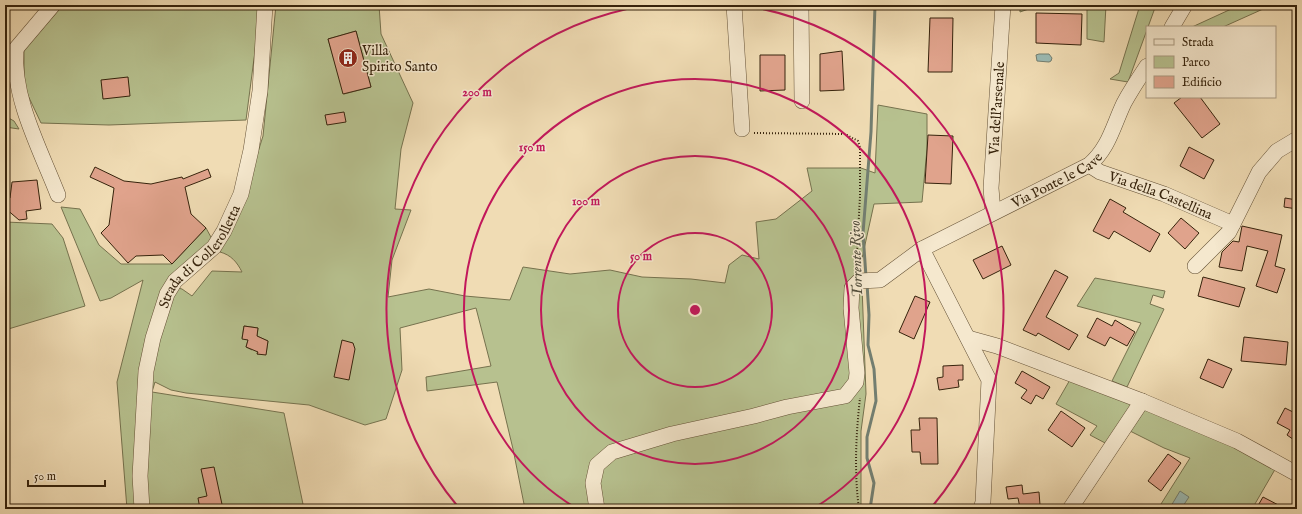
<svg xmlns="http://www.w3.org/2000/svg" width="1302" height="514" font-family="'IM FELL English',serif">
<rect width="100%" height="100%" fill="#f0dcb4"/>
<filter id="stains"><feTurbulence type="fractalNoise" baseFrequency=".005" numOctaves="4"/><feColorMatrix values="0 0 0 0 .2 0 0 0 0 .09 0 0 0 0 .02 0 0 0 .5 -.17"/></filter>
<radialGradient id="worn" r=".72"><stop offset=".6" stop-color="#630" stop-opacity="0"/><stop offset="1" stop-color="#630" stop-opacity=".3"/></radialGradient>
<path fill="#b7c18f" stroke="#76724e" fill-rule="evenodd" d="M63 5H261L246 120 109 125 41 123 24 87V50Z
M276 5H379L381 34 413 103 401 149 395 209 411 210 392 260 388 297 429 289 465 296 510 300 523 267 570 274 610 270 642 277 691 279 725 283 729 265 742 255 759 259 756 222 776 219 812 191 807 168H861L875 173 878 105 927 114V149L922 202 874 204 859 272 862 286 866 394 861 431V509H525L513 449 497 382 427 391 426 377 491 366 476 308 400 328 402 370 386 419 365 425 309 405 186 393 171 390 155 382 152 392 284 413 304 509H127L117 382 143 280 111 298 100 301 61 207 80 209 99 245 121 264H172L206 228 212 239 165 285 182 289 192 296 212 271 242 272C237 262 231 255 220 252L248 184 263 136ZM356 31 371 87 344 94 328 39ZM244 326 258 328 257 336 268 341 266 354H257L258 350 253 346 252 350 246 347 248 340 242 338Z
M1020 5H1040L1020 12Z
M1087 5H1106L1104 42 1087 39Z
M1140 5H1156L1128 82 1110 79 1119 73Z
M1240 5H1272L1223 27H1192Z
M5 116 14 121 19 129 5 127Z
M5 222 52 224 63 238 85 306 5 330Z
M1095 278 1165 291 1163 298 1153 295 1150 304 1164 309 1127 387 1112 381 1141 323 1077 306Z
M1071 378 1133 404 1107 444 1090 435 1097 426 1056 404Z
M1144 405 1277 466 1252 509H1170L1161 504 1190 458 1164 448 1130 431Z"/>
<path fill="#9bbab3" stroke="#737e70" d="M1039 54H1049L1052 58 1051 61 1049 62 1037 61 1036 55Z
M1180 491 1189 497 1181 509H1176L1171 506Z"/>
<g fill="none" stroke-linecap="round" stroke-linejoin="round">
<path stroke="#737e70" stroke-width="3" d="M866 277 863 233 871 132 875 5
M867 284 869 315 868 345 874 369 876 401 867 437V458L874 483 870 509"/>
</g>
<path fill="#e0a38c" stroke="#36230c" d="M1036 13 1082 14 1081 45 1036 43Z
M930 18H953L952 72H928Z
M356 31 371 87 343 94 328 39Z
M842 51 844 90 820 91V54Z
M760 55H785V90L760 91Z
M128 77 130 96 103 99 101 80Z
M1182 97H1200L1220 124 1202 138 1174 103Z
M344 112 346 122 327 125 325 115Z
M928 135 953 136 951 184 925 183Z
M1189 147 1214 160 1204 179 1180 166Z
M95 167 124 181 151 184 182 177 183 179 208 169 211 177 185 187 191 214 206 228 172 264 163 255 136 256 128 263 101 233 109 225 114 188 90 177Z
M37 180 41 209 26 211 27 219 19 220 5 208V198H10L12 182Z
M1285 198 1297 200V209L1284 207Z
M1110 199 1126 208 1123 212 1160 234 1150 252 1114 231 1109 239 1093 231Z
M1181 218 1199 233 1185 249 1168 233Z
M1242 226 1282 235 1275 266 1285 269 1277 293 1256 286 1268 251 1247 246 1242 271 1219 267 1222 252 1233 241 1239 242Z
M1002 246 1011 265 983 279 973 260Z
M1055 270 1068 277 1046 317 1078 335 1069 350 1038 333 1036 336 1023 330Z
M1203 277 1245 288 1239 307 1198 296Z
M915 296 930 302 914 339 899 332Z
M1097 318 1112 326 1115 320 1135 332 1127 346 1110 337 1105 346 1087 337Z
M244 326 258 328 257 336 268 341 266 355 257 354 258 352 246 347 248 340 242 339Z
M1244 337 1288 342 1286 365 1241 361Z
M342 340 353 343 355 349 349 380 334 377Z
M1208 359 1232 369 1223 388 1200 378Z
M963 365V380H958L959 387 939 390 937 378 943 377V366Z
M1022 371 1050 387 1043 399 1036 395 1031 404 1021 398 1027 390 1015 383Z
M1285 408 1297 414V442L1287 435 1290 430 1277 423Z
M1061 411 1085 428 1072 447 1048 430Z
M919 418H937L938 464H921L920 452H912L911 430H920Z
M1168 454 1181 463 1161 491 1148 481Z
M214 467 223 509H200L198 498 207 496 201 469Z
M1022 485 1023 494 1039 492 1040 505 1020 508 1018 498 1008 499 1006 487Z
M1263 497 1286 509H1256Z"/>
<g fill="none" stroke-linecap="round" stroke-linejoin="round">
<g stroke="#645136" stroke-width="16">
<g id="minor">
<path d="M734 5 742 129"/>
<path d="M801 5 802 101"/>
<path d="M1172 27 1185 5"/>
<path d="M16 50C12 98 41 151 58 195"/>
<path d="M9 57 53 5"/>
<path id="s1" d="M1089 165 1100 172 1164 194 1233 224"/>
<path id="s2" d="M993 212 991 188 1003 5"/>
<path d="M1195 266 1229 232 1259 172 1277 151 1297 139"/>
<path d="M968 338 997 346 1142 401 1237 441 1297 474"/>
<path id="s3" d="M142 509 140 476 146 371 153 338 167 294 175 281 214 247 224 231 241 194 251 150 260 91 265 5"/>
<path d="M597 509 593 483 597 465 612 452 672 434 754 416 787 407 845 396 856 382 857 373 851 308 852 288 859 281 880 280 922 249"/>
<path id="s4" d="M981 509 983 502 989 380 922 249 1089 165C1109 148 1113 126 1124 103 1131 90 1139 78 1147 66"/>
<path d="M1070 509 1142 401"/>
</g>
</g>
<path stroke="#36230c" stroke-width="2" stroke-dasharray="1 2" stroke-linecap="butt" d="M754 133 845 134 858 141 860 147V196L856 270
M859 509C854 472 856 434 860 398"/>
<use href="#minor" stroke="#f5e8ce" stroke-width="15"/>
</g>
<g fill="none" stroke="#c2185b" stroke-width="2">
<circle cx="695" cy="310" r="77"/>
<circle cx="695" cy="310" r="154"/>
<path d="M576 508A231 231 0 1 1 814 508"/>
<path d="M459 508A308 308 0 0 1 649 5M741 5A308 308 0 0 1 931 508"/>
</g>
<defs>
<g id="building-disc" transform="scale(1)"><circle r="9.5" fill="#8f2418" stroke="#f5e8ce"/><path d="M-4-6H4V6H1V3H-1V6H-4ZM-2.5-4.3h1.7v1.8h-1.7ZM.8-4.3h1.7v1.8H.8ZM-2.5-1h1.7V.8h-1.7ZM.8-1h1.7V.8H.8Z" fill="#fff"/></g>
</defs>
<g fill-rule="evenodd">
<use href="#building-disc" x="348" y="58"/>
</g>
<g text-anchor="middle" stroke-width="3" stroke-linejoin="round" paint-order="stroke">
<g font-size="14" fill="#36230c" stroke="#f5e8ce" text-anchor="start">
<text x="362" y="55">Villa<tspan x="362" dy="16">Spirito Santo</tspan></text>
</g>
<g font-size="14" fill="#36230c" stroke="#f5e8ce">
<text dy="5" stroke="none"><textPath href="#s2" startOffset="104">Via dell'arsenale</textPath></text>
<text dy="5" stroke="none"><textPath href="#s4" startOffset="428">Via Ponte le Cave</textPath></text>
<text dy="5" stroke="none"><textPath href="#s1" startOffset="78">Via della Castellina</textPath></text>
<text dy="5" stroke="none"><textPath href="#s3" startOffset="268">Strada di Collerolletta</textPath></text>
</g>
<g font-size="15" font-style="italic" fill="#54503e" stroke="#f5e8ce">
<text transform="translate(856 259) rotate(-92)" y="5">Torrente Rivo</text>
</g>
</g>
<circle cx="695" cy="310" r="6" fill="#c2185b" stroke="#f5e8ce" stroke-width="2"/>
<g font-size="12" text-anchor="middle" font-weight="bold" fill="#c2185b" stroke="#f5e8ce" stroke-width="3" stroke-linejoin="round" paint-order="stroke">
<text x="477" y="96">200 m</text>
<text x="532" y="151">150 m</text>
<text x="586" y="205">100 m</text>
<text x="641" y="260">50 m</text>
</g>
<rect width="1302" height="514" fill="none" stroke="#f0dcb4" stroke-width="20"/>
<rect x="6" y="6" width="1290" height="502" fill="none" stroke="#36230c" stroke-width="2"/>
<rect x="10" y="10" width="1282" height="494" fill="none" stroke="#36230c"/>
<rect x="1146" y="26" width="130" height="72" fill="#f5e8ce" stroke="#a99980"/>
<rect x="1154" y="39" width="20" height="6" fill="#f5e8ce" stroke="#a99980"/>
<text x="1182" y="46" font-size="12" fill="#36230c">Strada</text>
<rect x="1154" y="56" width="20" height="12" fill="#b7c18f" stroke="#a99980"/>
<text x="1182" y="66" font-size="12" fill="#36230c">Parco</text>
<rect x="1154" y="76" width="20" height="12" fill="#e0a38c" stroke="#a99980"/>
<text x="1182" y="86" font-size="12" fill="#36230c">Edificio</text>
<path d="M28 480v6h77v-6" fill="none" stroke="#36230c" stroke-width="2"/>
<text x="34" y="480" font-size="12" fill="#36230c" stroke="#f5e8ce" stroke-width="3" paint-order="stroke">50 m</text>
<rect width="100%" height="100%" filter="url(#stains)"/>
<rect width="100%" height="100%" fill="url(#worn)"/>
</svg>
